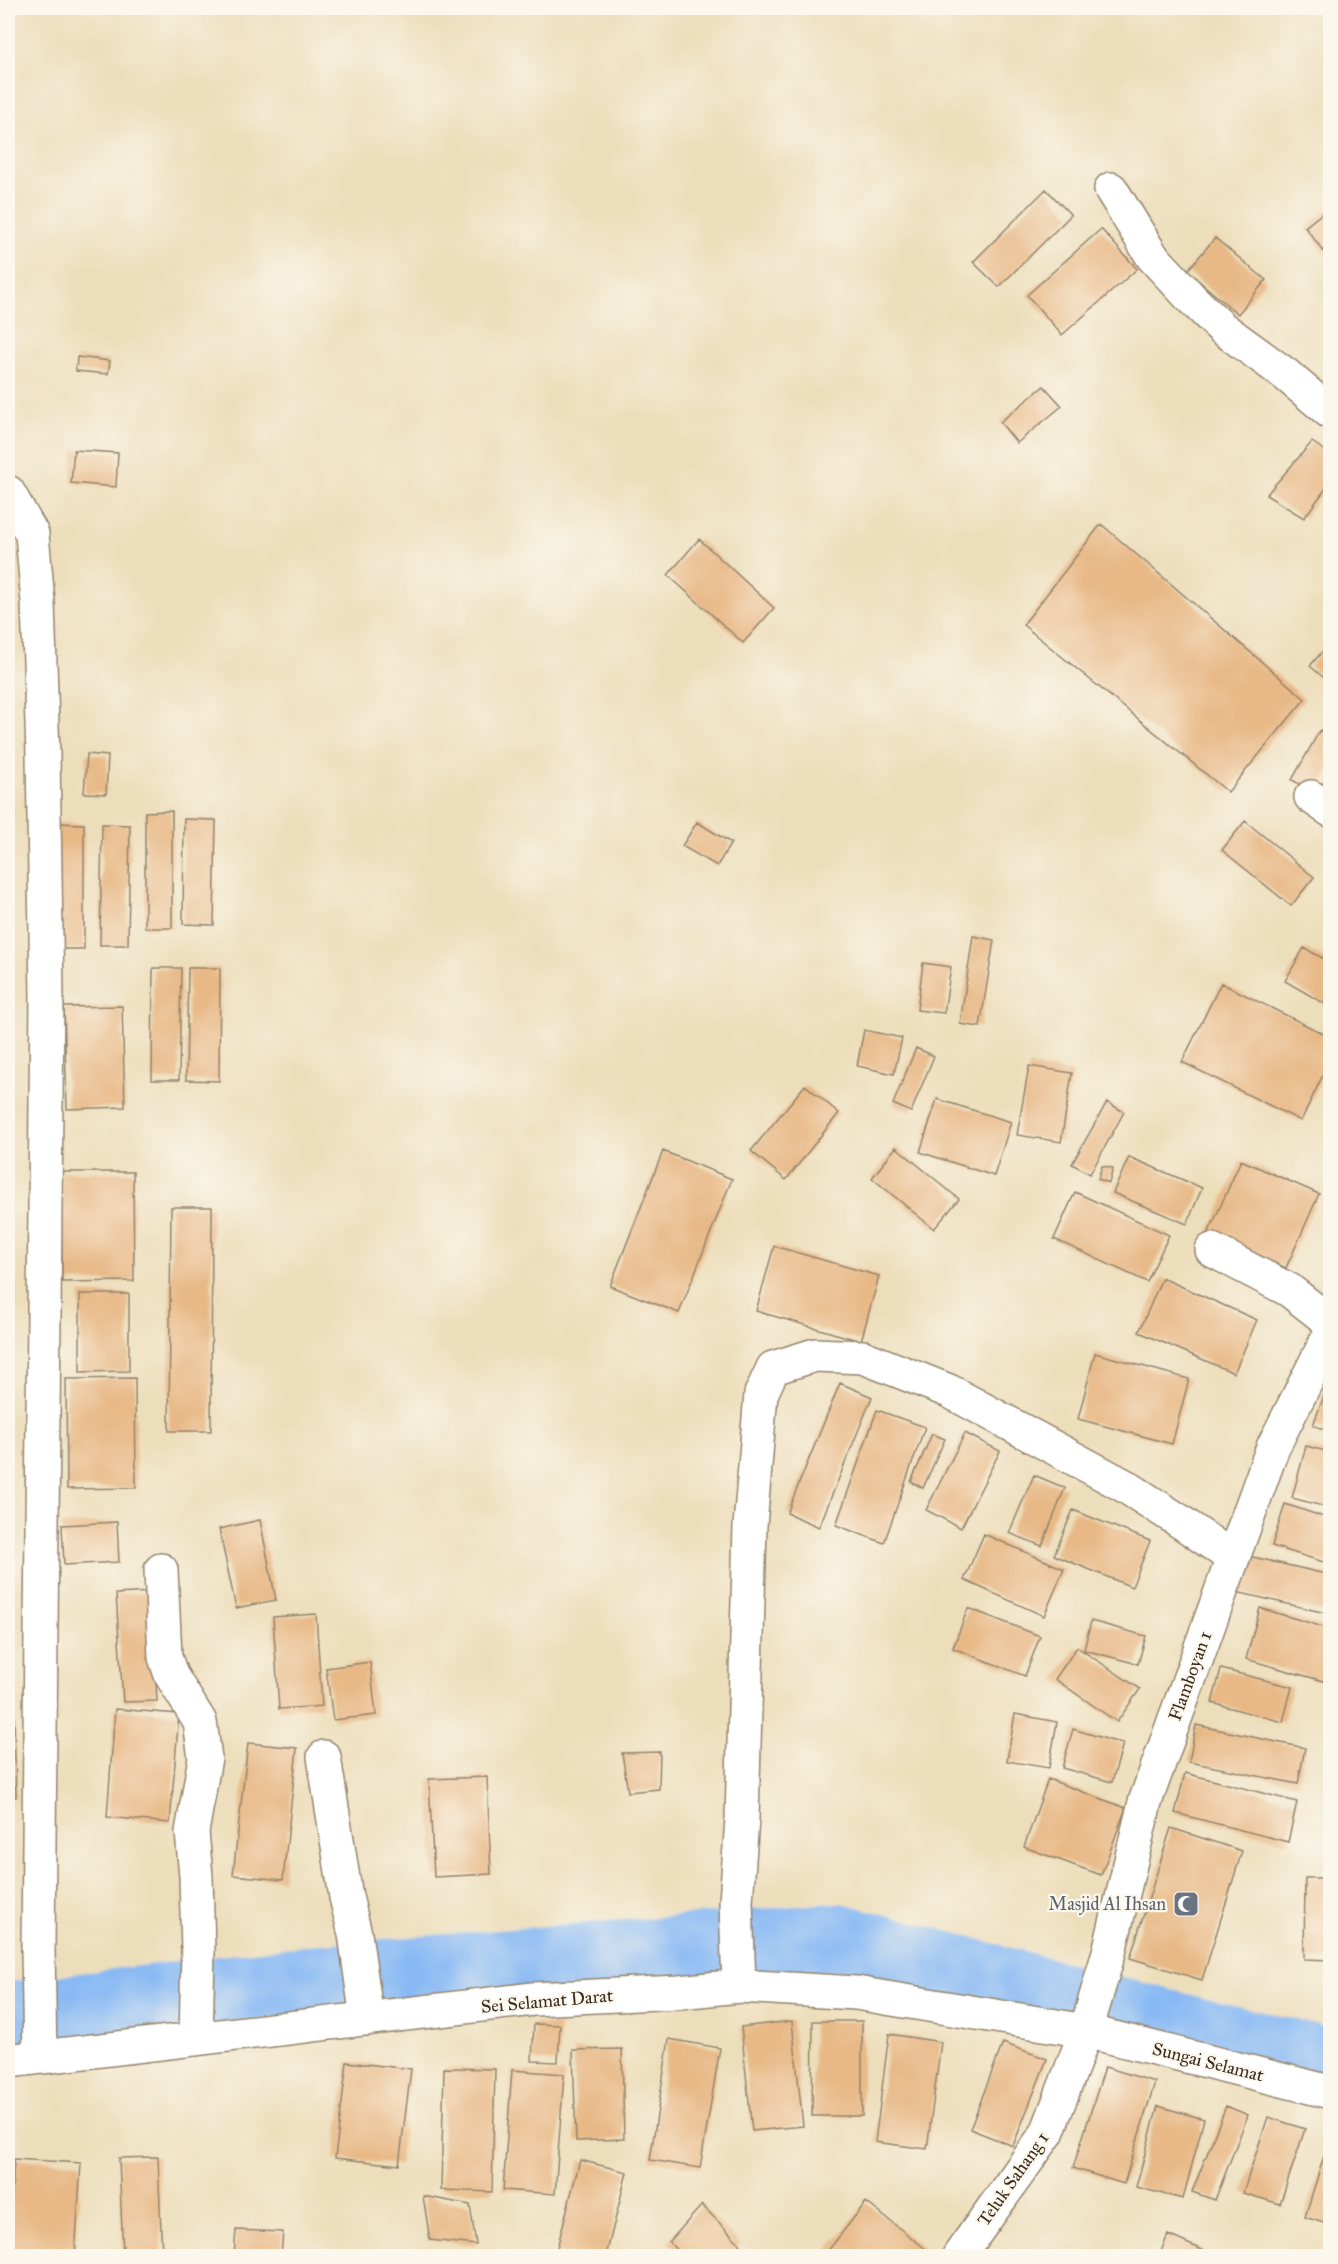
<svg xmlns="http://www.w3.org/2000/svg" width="1338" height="2264" font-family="'IM FELL Great Primer',serif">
<rect width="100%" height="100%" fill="#fbf7ec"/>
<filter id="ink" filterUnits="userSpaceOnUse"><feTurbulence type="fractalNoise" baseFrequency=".0167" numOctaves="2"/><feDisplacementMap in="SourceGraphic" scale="12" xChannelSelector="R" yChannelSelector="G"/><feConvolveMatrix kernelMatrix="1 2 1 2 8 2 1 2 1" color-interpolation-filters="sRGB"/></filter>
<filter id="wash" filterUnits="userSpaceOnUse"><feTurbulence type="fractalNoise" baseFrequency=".008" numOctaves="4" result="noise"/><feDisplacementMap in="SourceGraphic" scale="24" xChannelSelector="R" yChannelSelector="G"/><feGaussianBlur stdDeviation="1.35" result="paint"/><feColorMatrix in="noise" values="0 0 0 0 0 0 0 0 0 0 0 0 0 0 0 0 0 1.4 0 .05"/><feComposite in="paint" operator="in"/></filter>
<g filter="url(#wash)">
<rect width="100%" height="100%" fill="#eddebb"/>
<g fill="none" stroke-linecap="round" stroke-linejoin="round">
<path stroke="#88b9f4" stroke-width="68" d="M8 2016 311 1979 837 1937 1198 2032 1330 2062"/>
</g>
<g id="blocks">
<path fill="#e8b987" d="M1046 189 1071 215 999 287 973 262Z
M1330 207V260L1305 227Z
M1101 229 1137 269 1062 335 1027 295Z
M1215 238 1266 280 1238 314 1187 271Z
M77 357 110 361 108 374 76 371Z
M1044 386 1062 406 1017 443 1000 422Z
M1312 442 1330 454V483L1304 518 1266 495Z
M74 450 118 453 116 487 71 483Z
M1101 524 1305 699 1228 792 1023 625Z
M699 539 774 608 743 643 668 575Z
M1326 647 1330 651V683L1310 666Z
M1320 730 1330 736V770L1317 794 1292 780Z
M87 754 108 756 106 794 84 793Z
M172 811V928H145V812Z
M184 819 216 820 214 925 183 924Z
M1245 821 1314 877 1291 906 1222 850Z
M697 822 731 843 717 866 682 846Z
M55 823 84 824V949H55Z
M102 824 130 825 128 945H100Z
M973 936 994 940 980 1027 960 1024Z
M1304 948 1330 962V1007L1285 981Z
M923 963 951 967 944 1013 917 1010Z
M153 968H181L179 1080H152Z
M188 968H220L219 1081 186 1080Z
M1221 983 1330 1037V1060L1301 1121 1182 1062Z
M122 1006 125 1107 67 1109 64 1007Z
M864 1030 902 1038 894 1074 857 1066Z
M916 1048 934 1056 911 1112 893 1104Z
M1029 1066 1072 1073 1061 1142 1017 1135Z
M805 1085 839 1113 786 1180 751 1151Z
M937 1099 1011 1122 994 1176 920 1152Z
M1107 1102 1124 1112 1090 1174 1072 1164Z
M896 1147 959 1199 934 1229 872 1178Z
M663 1151 732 1179 679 1313 610 1286Z
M1129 1157 1202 1188 1187 1224 1113 1193Z
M1241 1160 1319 1194 1286 1268 1208 1234Z
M1102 1166 1113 1168 1109 1183 1098 1179Z
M61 1172H133L134 1281 62 1282Z
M1075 1192 1169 1235 1147 1282 1054 1239Z
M171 1207H212L211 1431H169Z
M774 1246 879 1276 861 1341 756 1311Z
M1162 1278 1257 1320 1234 1373 1139 1332Z
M80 1294H129V1371L80 1372Z
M1095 1353 1189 1379 1172 1444 1078 1419Z
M135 1378 136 1488 67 1489 66 1379Z
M1330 1380V1432L1313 1425Z
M840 1383 872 1397 819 1527 787 1513Z
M877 1410 925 1427 884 1543 836 1525Z
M965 1433 1000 1451 961 1528 926 1510Z
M932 1434 945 1439 923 1488 911 1482Z
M1306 1446 1330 1452V1508L1292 1498Z
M1034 1475 1065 1488 1042 1546 1009 1533Z
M1285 1504 1330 1519V1564L1272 1546Z
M1073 1510 1150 1541 1132 1587 1054 1555Z
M260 1520 276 1600 236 1608 219 1529Z
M117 1522 119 1562 64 1565 62 1525Z
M984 1534 1064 1569 1044 1616 964 1580Z
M1240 1554 1330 1575V1614L1232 1591Z
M151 1592 157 1701 123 1702 116 1594Z
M968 1608 1040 1636 1025 1676 953 1648Z
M1260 1608 1330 1629V1683L1246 1659Z
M316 1614 322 1706 279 1709 273 1617Z
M1091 1621 1146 1636 1138 1664 1084 1650Z
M8 1632H12L16 1797H8Z
M1077 1647 1140 1689 1117 1722 1055 1679Z
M370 1662 376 1715 333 1720 326 1668Z
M1221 1669 1292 1687 1283 1722 1212 1703Z
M115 1709 179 1714 170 1823 107 1817Z
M1015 1714 1057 1722 1049 1768 1007 1761Z
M1196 1725 1305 1748 1298 1784 1189 1762Z
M1073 1729 1123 1744 1112 1782 1062 1768Z
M248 1743 297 1748 283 1880 233 1875Z
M660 1752 659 1789 628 1792 622 1753Z
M1185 1773 1297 1802 1288 1842 1175 1813Z
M487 1777 491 1874 434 1877 429 1779Z
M1048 1779 1126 1808 1101 1875 1024 1847Z
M1171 1828 1242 1851 1202 1980 1130 1958Z
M1305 1878H1330V1960L1304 1959Z
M792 2021 803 2126 752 2131 741 2027Z
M813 2021H862V2116H812Z
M534 2024 560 2025 558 2062 532 2061Z
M889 2034 941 2042 927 2149 875 2142Z
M669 2039 720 2048 700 2168 650 2160Z
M1003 2043 1047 2059 1013 2146 970 2129Z
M622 2049 624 2139 576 2141 573 2050Z
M347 2062 411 2069 399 2165 335 2158Z
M1105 2067 1155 2082 1124 2184 1073 2168Z
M444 2068 495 2069 492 2192 441 2190Z
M512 2070 564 2074 555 2194 503 2190Z
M1158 2106 1204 2119 1183 2199 1136 2187Z
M1226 2106 1248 2115 1215 2200 1192 2192Z
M1268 2117 1305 2129 1280 2204 1243 2193Z
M1330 2137V2225L1305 2217Z
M158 2157 162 2256H123L119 2158Z
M14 2159 81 2163 75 2256H8Z
M580 2160 627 2172 606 2256H573L556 2252Z
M423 2196 470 2205 476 2245 430 2240Z
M866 2202 927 2250 922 2256H824Z
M702 2205 740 2244 727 2256H682L669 2242Z
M236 2230 283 2232 281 2256H234Z
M1168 2235 1216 2256H1159Z"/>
</g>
</g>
<g filter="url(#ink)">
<use href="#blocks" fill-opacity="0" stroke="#94846c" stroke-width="1.5"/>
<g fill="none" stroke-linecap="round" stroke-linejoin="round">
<g stroke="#94846c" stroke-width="36">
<path id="minor" d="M1111 189 1152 256 1191 298 1222 328 1285 374 1330 412
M8 492 32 534 38 602 43 755 47 995 38 1950 40 2057
M1311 797 1330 810
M1212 1250 1289 1290 1330 1322
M161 1570 165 1657 171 1675 200 1722 205 1758 192 1832 196 1876 198 1951 196 2039
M324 1757 346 1897 355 1934 367 2019
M739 1986 736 1902 742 1819 750 1526 761 1394 773 1368 815 1355 863 1357 949 1391 1125 1486 1181 1522 1233 1558
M8 2061 533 1999 679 1992 739 1986 856 1993 1086 2031 1330 2092
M959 2256 1047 2133 1086 2031 1109 1952 1145 1802 1273 1447 1330 1334"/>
</g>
<use href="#minor" stroke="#fff" stroke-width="33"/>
</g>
</g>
<defs>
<g id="mosque-square" transform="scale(1.35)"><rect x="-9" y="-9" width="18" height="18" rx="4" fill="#6b7280" stroke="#fbf7ec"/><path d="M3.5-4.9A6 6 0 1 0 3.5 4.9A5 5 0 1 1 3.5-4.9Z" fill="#fff"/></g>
</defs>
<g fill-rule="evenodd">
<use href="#mosque-square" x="1186" y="1904"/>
</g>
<g text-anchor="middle" stroke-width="4.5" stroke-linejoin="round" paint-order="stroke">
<g font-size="18" fill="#3b2a1e" stroke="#fbf7ec">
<text transform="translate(1190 1676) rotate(-70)" y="6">Flamboyan 1</text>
<text transform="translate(547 2001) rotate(-5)" y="6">Sei Selamat Darat</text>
<text transform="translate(1208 2062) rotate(14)" y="6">Sungai Selamat</text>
<text transform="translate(1013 2179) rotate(-55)" y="6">Teluk Sahang 1</text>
</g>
<g font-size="18" fill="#5b616d" stroke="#fbf7ec" text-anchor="end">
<text x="1166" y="1910">Masjid Al Ihsan</text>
</g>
</g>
<rect width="1338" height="2264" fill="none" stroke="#fbf7ec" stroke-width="30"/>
</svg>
